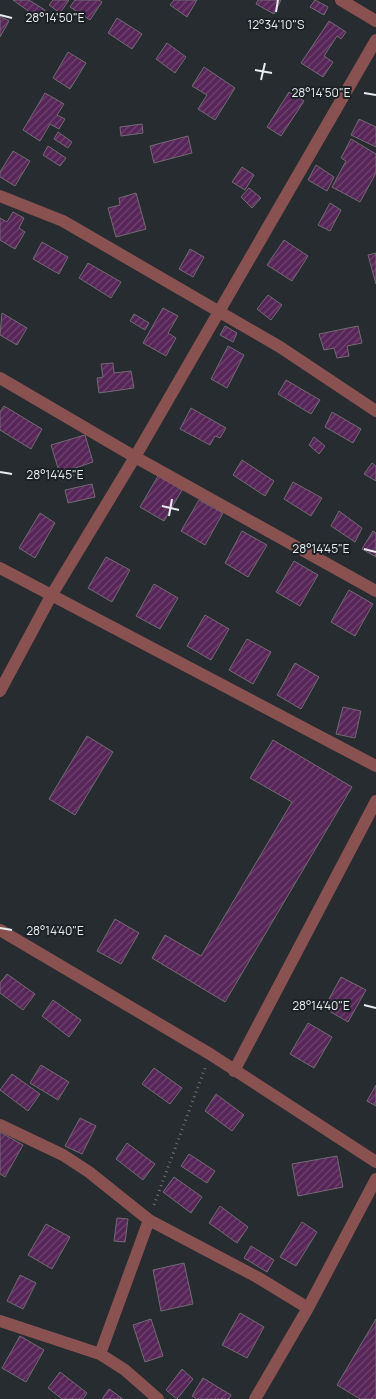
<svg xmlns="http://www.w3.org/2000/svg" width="376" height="1399" font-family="Manrope,sans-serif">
<defs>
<pattern id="building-hatch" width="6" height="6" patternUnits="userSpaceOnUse" patternTransform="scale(1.25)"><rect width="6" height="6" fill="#572558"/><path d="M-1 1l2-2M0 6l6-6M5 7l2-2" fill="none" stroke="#6f4570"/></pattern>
</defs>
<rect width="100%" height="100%" fill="#262c30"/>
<path fill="url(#building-hatch)" stroke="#716b71" d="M13 0H29L45 10 39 19Z
M53 0H69L60 13 49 5Z
M75 0H99L102 2 90 20 70 7Z
M174 0H197L187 17 170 5Z
M258 0H281L274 14 256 4Z
M315 0 328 7 324 15 310 7Z
M0 16 9 21 0 37Z
M117 18 142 34 132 49 108 33Z
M329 21 346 32 341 39 337 36 324 56 333 62 323 77 301 63Z
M167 43 186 57 175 73 156 59Z
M68 52 86 63 70 89 53 78Z
M204 67 235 88 215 120 198 109 207 95 192 86Z
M289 92 304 101 281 136 267 127Z
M45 93 64 104 57 115 65 119 59 129 50 124 40 141 23 130Z
M359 119 376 127V147L351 135Z
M142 124 143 133 121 136 120 127Z
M58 132 72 142 68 148 54 139Z
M188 136 192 153 154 163 150 146Z
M351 139 376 154V173L360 202 332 187 346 161 341 158Z
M48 146 66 158 60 166 43 155Z
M13 151 30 161 15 186 0 177V172Z
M316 165 334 177 327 191 308 180Z
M242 167 254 175 245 190 232 182Z
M249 188 261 198 252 208 241 197Z
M136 193 146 229 116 237 108 208 120 205 119 198Z
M330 203 341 210 330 231 318 225Z
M13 212 24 218 19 228 25 232 15 249 0 240V218L7 222Z
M284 240 308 256 292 281 267 265Z
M42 242 68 257 59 274 33 259Z
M190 249 204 257 193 277 179 269Z
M376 253V284L368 255Z
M88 263 121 282 111 298 79 278Z
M268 295 282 305 271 320 257 309Z
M163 308 178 316 168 333 176 338 166 356 143 343Z
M2 313 27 328 17 345 0 335Z
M134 314 149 323 145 330 130 321Z
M225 326 237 333 233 342 220 335Z
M358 326 362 343 347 346 349 356 337 358 334 348 324 350 319 334Z
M228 346 244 355 227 388 211 379Z
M113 363 114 373 131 371 134 388 99 393 97 378 103 377 101 364Z
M286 380 320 400 311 414 278 394Z
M4 406 42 429 31 449 0 430V412Z
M191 408 226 428 220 438 215 436 210 445 180 429Z
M332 412 361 429 353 443 325 427Z
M85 435 93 462 72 469 74 476 62 481 51 445Z
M314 437 325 446 319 454 309 445Z
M242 460 274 481 265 496 233 475Z
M372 463 376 466V481L364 474Z
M158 476 182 490 164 521 140 507Z
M293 482 322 498 311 516 284 499Z
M92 484 95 497 68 503 65 490Z
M199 500 223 513 205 545 181 531Z
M339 511 362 528 355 542 331 526Z
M40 513 55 523 35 558 19 548Z
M242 531 267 545 248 577 225 563Z
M373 531 376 533V557L362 549Z
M106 557 130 570 112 602 88 588Z
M294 561 318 575 300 606 276 592Z
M154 584 178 598 160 629 136 616Z
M349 590 373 604 355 636 331 622Z
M205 615 229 629 211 660 187 646Z
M247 639 271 652 253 684 229 670Z
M295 663 319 677 301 709 277 695Z
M343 707 361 711 355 738 336 734Z
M87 736 113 752 75 815 49 799Z
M273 740 352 787 225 1002 152 958 165 935 201 956 292 802 250 778Z
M115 919 139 933 121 964 97 951Z
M7 974 35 994 23 1010 0 993V983Z
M341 977 366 990 348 1022 324 1008Z
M53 1000 81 1020 69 1037 42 1016Z
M308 1023 332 1037 314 1068 290 1054Z
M41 1065 69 1082 58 1100 30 1083Z
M154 1068 182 1088 170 1104 142 1084Z
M12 1074 40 1094 28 1111 0 1090Z
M376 1085V1106L367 1101Z
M216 1094 244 1115 232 1131 205 1111Z
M80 1118 96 1126 82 1154 65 1146Z
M0 1132 23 1145 5 1177 0 1174Z
M127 1143 155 1164 143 1180 116 1159Z
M189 1154 215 1171 207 1183 181 1166Z
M337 1156 343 1187 298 1196 292 1164Z
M174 1177 202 1197 191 1213 163 1192Z
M220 1206 248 1227 237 1243 209 1223Z
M117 1218 128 1219 125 1242 114 1241Z
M302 1222 317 1232 296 1266 280 1257Z
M46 1224 70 1237 52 1269 28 1255Z
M251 1246 274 1260 267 1272 244 1258Z
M184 1263 193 1304 161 1311 153 1270Z
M20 1275 36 1283 23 1309 7 1301Z
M240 1313 264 1327 247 1358 222 1345Z
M151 1319 163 1356 145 1362 133 1325Z
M376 1319V1399H360L337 1385Z
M20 1336 44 1350 26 1382 2 1368Z
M182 1369 193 1379 177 1399 166 1390Z
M60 1372 87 1393 83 1399H62L48 1388Z
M203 1378 231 1395 229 1399H197L192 1396Z
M109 1389 123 1399H102Z"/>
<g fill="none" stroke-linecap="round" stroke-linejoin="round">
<path stroke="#6a6f73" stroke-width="3" stroke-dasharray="1 4" stroke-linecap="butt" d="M154 1205 205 1068"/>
<path stroke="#895251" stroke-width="12" d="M341 0 376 21
M0 196 63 221 280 347 376 411
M0 378 135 457 376 591
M0 568 376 766
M0 691 51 596 135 457 376 40
M0 930 210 1054 376 1162
M234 1071 376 801
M0 1125 63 1155 89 1172 149 1220 257 1277 308 1308
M0 1321 100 1354 125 1370 158 1399
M100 1354 149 1220
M255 1399 308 1308 376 1179"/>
</g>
<path fill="none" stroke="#e8ecef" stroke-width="2" d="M276 12 278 0M0 15 12 18M255 70 272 73M261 80 265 63M364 93 376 95M0 472 12 474M162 506 179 510M169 516 172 499M364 549 376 552M0 928 12 930M364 1005 376 1008"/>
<g font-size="12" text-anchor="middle" fill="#e8ecef" stroke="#1c2226" stroke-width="4" stroke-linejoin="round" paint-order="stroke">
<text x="55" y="22">28°14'50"E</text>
<text x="276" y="29">12°34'10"S</text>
<text x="321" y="97">28°14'50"E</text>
<text x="55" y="479">28°14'45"E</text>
<text x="321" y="553">28°14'45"E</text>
<text x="55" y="935">28°14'40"E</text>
<text x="321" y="1010">28°14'40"E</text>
</g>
</svg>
